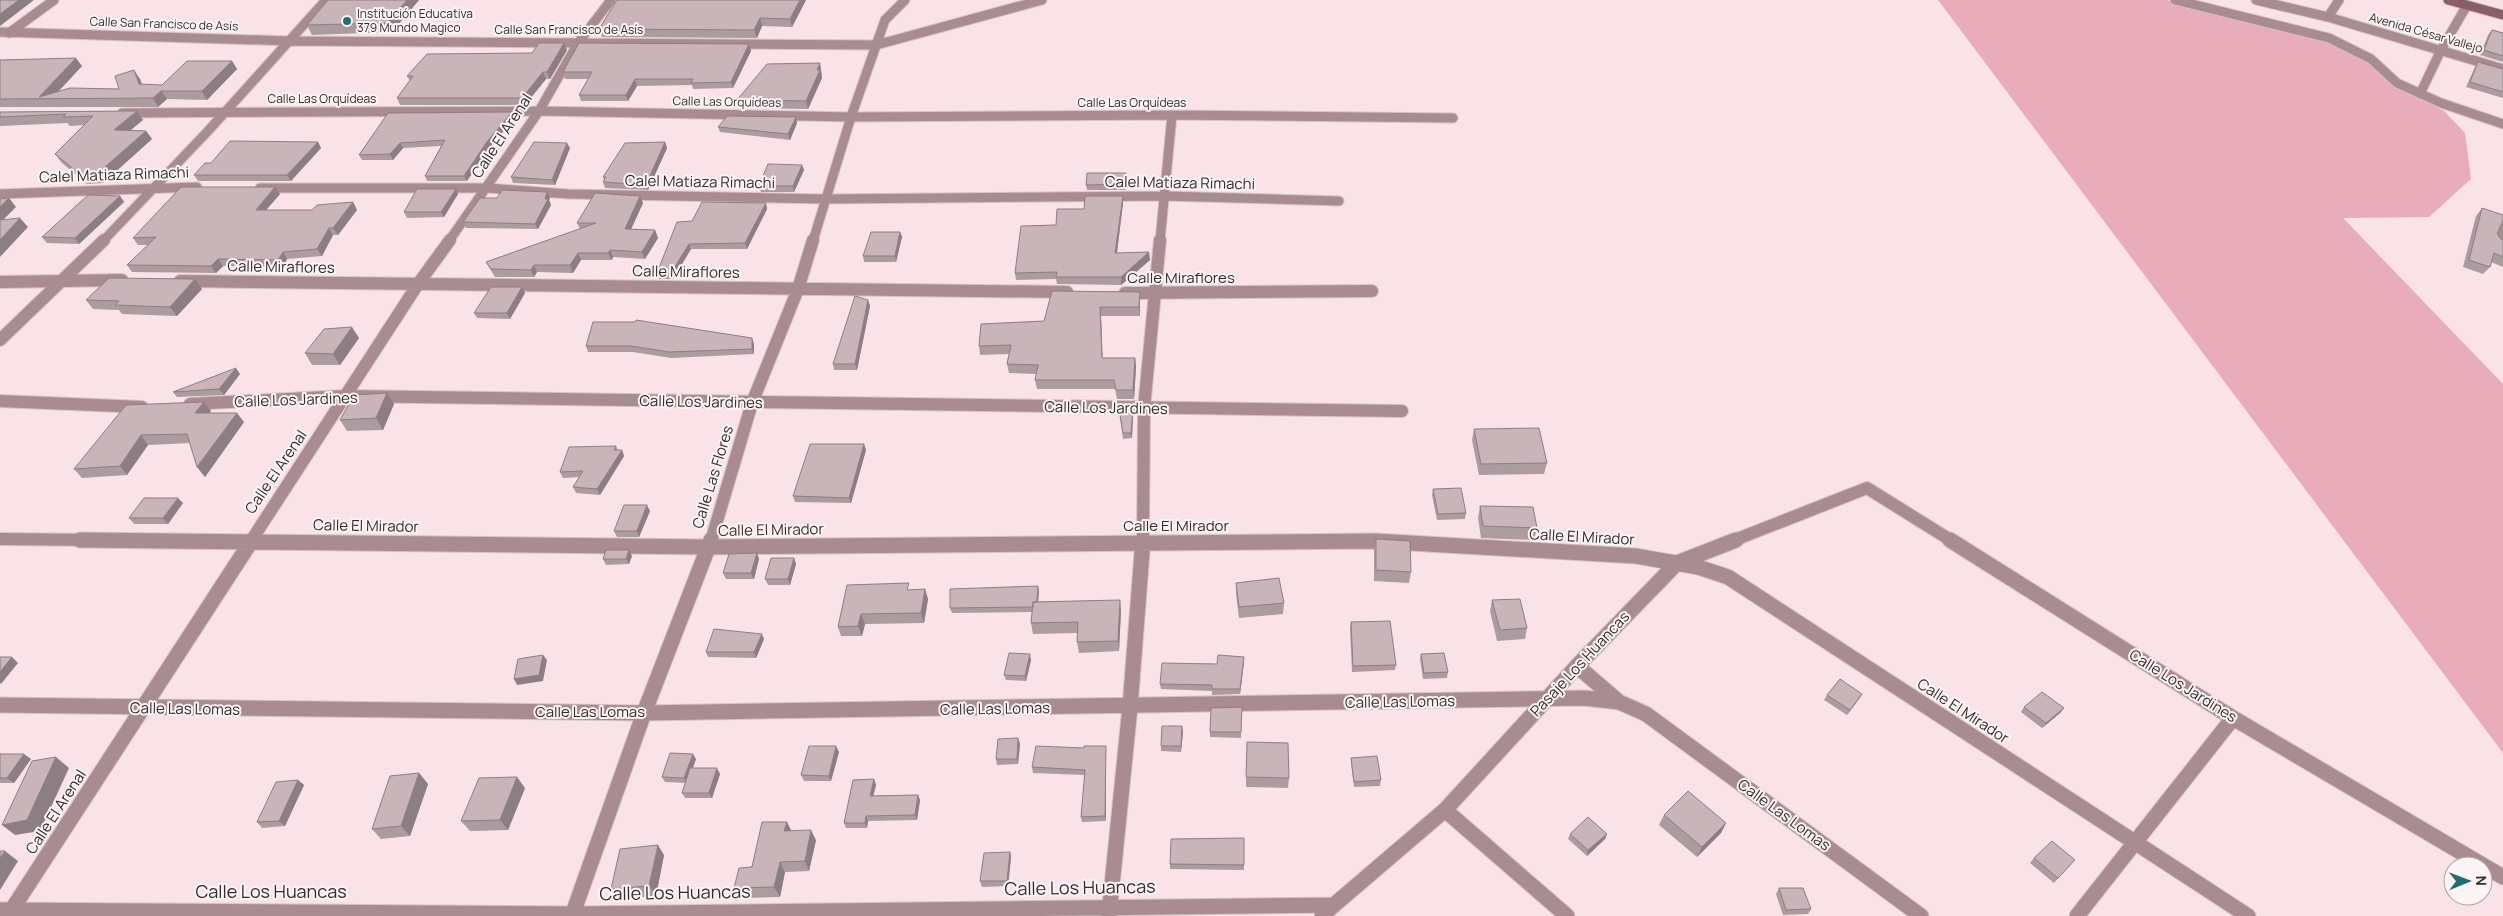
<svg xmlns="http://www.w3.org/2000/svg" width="2503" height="916" font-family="Manrope,sans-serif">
<rect width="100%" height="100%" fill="#f9e3e8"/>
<path fill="#e8acbb" d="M1938 0H2167L2328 40 2368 60 2400 87 2444 111 2465 133 2471 179 2429 217 2343 218 2503 384V753Z"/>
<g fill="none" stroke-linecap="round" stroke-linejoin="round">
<g stroke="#d5c2c6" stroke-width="11">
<path id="street-far2" d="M2175 0 2329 38 2371 59 2397 83 2441 103 2503 124
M2256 0 2328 17 2503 69
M2328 17 2339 0
M0 32 291 41 876 45 1042 0
M9 33 54 0
M2420 94 2441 50 2467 5
M122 113 539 111 851 117 1172 115 1453 118
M260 188H488L568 194 825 199 1164 196 1339 201
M0 194 197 187
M103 241 208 131 326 0
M449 241 539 111 578 43 611 0
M813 241 851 117 885 20 905 0
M1160 241 1172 115
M2500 241 2498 240 2503 228"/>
</g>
<g stroke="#d5c2c6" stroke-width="14">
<path id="street-far1" d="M2498 240 2503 242
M180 281 1067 292
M0 282 122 280
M1125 293 1372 291
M0 340 104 240
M0 401 142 407
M190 404 345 396 1402 411
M0 539 191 541
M251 541 418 284 450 240
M711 541 752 403 798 289 813 240
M1143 541 1144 408 1160 240
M1358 541H1378
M1732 541 1867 488 1952 541"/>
</g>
<g stroke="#d5c2c6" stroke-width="17">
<path id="street" d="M80 540 709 547 1375 541 1636 556 1698 567 1728 577 2248 916
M1950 540 2233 718 2503 877
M1577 666 1619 702
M0 705 644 713 1584 698 1619 702 1646 714 1921 916
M1445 810 1567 916
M1334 905 1445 810 1577 666 1677 563 1736 540
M0 910 573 914 1334 905 1322 916
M9 914 252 540
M1109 915 1130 707 1143 540
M572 916 644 713 711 540
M2077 916 2233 718"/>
</g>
<g stroke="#d5c2c6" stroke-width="11">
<path id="secondary" d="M2448 0 2503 15"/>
</g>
<use href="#street-far2" stroke="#a98b92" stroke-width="9"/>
<use href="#street-far1" stroke="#a98b92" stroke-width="12"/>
<use href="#street" stroke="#a98b92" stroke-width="15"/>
<use href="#secondary" stroke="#885f69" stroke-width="9"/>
</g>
<path fill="#ac9b9f" d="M419 0 392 32 312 35 307 25Z
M617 0H806L792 27 762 26 757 38 602 37 599 29Z
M2492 30 2503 33V62L2480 55 2488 35Z
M567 50 550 79H546L525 105H400L397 98 410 81 407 76Z
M751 51 733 88 693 89 692 85 637 86 628 101H581L579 95 589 79H565L563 72Z
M0 60 82 66 59 91 119 89 140 79 142 85H162L232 61 237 69 207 100 167 99 158 107H0Z
M2478 62 2503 69V98L2466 87 2475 67Z
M820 63 822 78 808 109 739 108 737 100Z
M137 111 143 120 130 130 146 131 152 139 103 183 87 184 62 163 55 154 84 125 70 126 67 123 0 126V112Z
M388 113 515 118 489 148 467 181H427L425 176 441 146 403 148 393 160H362L359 155Z
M796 117 797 123 790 140 720 132 718 127Z
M318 142 321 148 291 181H198L194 175 211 163Z
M665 142 667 148 648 190 605 188 603 182 604 180 603 177Z
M570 148 555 185 513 183 511 177Z
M802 165 804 170 794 192H761L759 186Z
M1127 179 1125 190H1087L1086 185Z
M280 194 266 210H312L353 202 357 210 338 235H333L322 256 287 259 283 267 223 266 216 273 132 272 127 265 148 245H138L133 238Z
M458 194 444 217 407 218 404 212Z
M120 196 124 202 79 244 47 243 42 237Z
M1123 196V203L1117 253 1150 260 1121 285 1057 284 1056 279 1016 280 1015 273 1056 225 1084 209Z
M550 198 549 200 551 205 538 229 466 228 463 222Z
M643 203 631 229 655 230 658 238 645 259 613 257 612 260H581L573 273 537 272 534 277H495L486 262 580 229 577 223Z
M766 203 767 209 747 249H691L673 279H659L657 273 692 221Z
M2482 208 2497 234 2501 239 2503 240V267L2491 262 2490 267 2483 274 2463 267 2476 216Z
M900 232 902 237 896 262H864L863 256Z
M522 287 525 293 510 319 477 318 474 313Z
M202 289 177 316 122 314 119 310 93 309 86 300Z
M1052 291 1140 301V316H1101L1102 358H1135L1136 367 1134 399H1117L1115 389H1037L1035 380 1036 374 1009 373 1007 364 1009 354 980 355 979 346 1044 321Z
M868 300 870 306 857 370H834L833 364Z
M359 338 340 365H312L305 353Z
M754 344V354L671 358 633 352H588L586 346Z
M240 374 224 395 177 397 173 392Z
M204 402 211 411 209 413 244 422 205 477 197 467 190 443 148 445 127 475 82 478 74 469Z
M394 404 383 430 347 431 340 420Z
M1119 409H1133V415L1132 438 1123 439Z
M1474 429 1547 463 1544 474 1479 475 1472 440Z
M864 444 866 450 851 503 795 502 793 496Z
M616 446 618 450H622L624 456 600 495 576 493 573 487 579 477 563 478 560 472Z
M1433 489 1466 513 1465 519 1437 520 1432 495Z
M183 503 168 524H134L129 518Z
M1480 506 1537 528 1534 540 1481 538 1478 518Z
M650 511 639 537H617L614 531Z
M1376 539 1411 572 1409 583 1374 581V550Z
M757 553 759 559 754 579H726L723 573Z
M632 556 629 564 606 565 603 559Z
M794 558 796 564 790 585H768L765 579Z
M1236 583 1284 603 1283 614 1239 618 1236 594Z
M847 585 910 590 925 589 928 599 924 623 865 624 862 636H841L838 627Z
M1038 586 1039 592 1038 602 1121 610 1119 651 1079 653 1077 642V633L1033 634 1031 623 1032 612 952 613 950 608Z
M1492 600 1527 628 1525 639 1497 641 1490 611Z
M1351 622 1396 665 1395 670 1352 672 1350 628Z
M764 639 756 658 708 657 706 652Z
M1421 654 1448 672 1447 678 1423 679 1420 659Z
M1031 660 1026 681 1006 680 1004 675Z
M1244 662 1240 694 1212 695V691L1161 689 1160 684 1217 664Z
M1862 694 1847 715 1824 700 1827 695Z
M1242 707 1241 738 1210 737V732Z
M2024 707 2064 708 2060 713 2042 728 2021 712Z
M1183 732 1181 752 1161 751V746Z
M1018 738 1020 744 1018 764 997 765 996 759Z
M1106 746V821L1082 822 1081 817 1085 775 1033 773 1032 767 1084 748Z
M839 752 831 781H804L801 775Z
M0 754 31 759 14 783H0Z
M1351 758 1381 780 1380 786 1354 787 1351 763Z
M696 759 693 768 720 774 712 798H685L682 793 686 783 665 782 662 777Z
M419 773 428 784 410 836 381 839 372 829Z
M1246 777 1289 778 1288 788 1246 787Z
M874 779 876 785 873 796 918 795 920 800 917 820 868 821 867 828H846L844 823Z
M298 780 304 785 285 826 262 828 257 822Z
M525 788 508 830 470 831 461 821Z
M1664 815 1726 823 1721 833 1697 857 1659 825Z
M787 822 791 831 816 840 809 871 785 872 780 897 740 898 734 888Z
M1570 834H1607L1605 839 1587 856 1568 839Z
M1244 838V870L1170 869V864Z
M1010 852 1011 857 1008 886 982 887 980 881Z
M664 855 656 896 618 899 611 889Z
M2034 858 2075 860 2054 883 2030 863Z
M1779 888 1811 909 1808 914 1783 915 1776 894Z"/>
<path fill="#8c7e82" d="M19 0H34L0 26V14Z
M407 0H419L392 32 387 23Z
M800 0H806L792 27 790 19Z
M760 18 762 26 757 38 754 30Z
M564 43 567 50 550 79 547 72Z
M749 44 751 51 733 88 731 82Z
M76 58 82 66 52 98 39 97Z
M232 61 237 69 207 100 202 91Z
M820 63 822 78 808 109 806 101Z
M134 70 140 79 145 93 139 84Z
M543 72 546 79 525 105 522 98Z
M635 79 637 86 628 101 626 95Z
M161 91 167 99 158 107 153 98Z
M137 111 143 120 120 139 114 130Z
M512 112 515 118 489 148 467 181 464 176 486 143Z
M796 117 797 123 790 140 788 134Z
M146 131 152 139 103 183 97 174Z
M318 142 321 148 291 181 287 175Z
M665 142 667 148 648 190 646 185Z
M400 143 403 148 393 160 390 154Z
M567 143 570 148 555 185 552 180Z
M802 165 804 170 794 192 793 186Z
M1126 173 1127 179 1125 190V184Z
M275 187 280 194 260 217 256 210Z
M456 189 458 194 444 217 441 212Z
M547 192 550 198 549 200 551 205 538 229 535 224Z
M120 196 124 202 79 244 75 238Z
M640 196 643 203 628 236 625 229Z
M1123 196V203L1116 260 1115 253Z
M9 198 16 207 0 223V207Z
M353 202 357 210 338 235 333 228Z
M766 203 767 209 747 249 745 243Z
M20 218 28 227 0 257V240Z
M329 228 333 235 322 256 317 249Z
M655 230 658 238 645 259 642 252Z
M900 232 902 237 896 262 895 256Z
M689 244 691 249 673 279 671 273Z
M610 250 613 257 612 260 608 253Z
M283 252 287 259 283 267 278 260Z
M1149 252 1150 260 1121 285V277Z
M578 253 581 260 573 273 570 265Z
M218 259 223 266 216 273 211 266Z
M534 265 537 272 534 277 531 270Z
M195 279 202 289 177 316 170 307Z
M522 287 525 293 510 319 507 313Z
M1140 292V316L1139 307Z
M868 300 870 306 857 370 855 364Z
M1100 307 1101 316 1103 367 1102 358Z
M352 327 359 338 340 365 333 354Z
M752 338 754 344V354L752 349Z
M1135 358 1136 367 1134 399 1133 390Z
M236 368 240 374 224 395 219 389Z
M387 393 394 404 383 430 376 418Z
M204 402 211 411 202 422 195 413Z
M1133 409V415L1132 438 1131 433Z
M237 413 244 422 205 477 197 467Z
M141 435 148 445 127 475 120 466Z
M864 444 866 450 851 503 849 498Z
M622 450 624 456 600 495 597 489Z
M178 498 183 503 168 524 163 518Z
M647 505 650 511 639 537 637 531Z
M629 550 632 556 629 564 626 559Z
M757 553 759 559 754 579 751 573Z
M794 558 796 564 790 585 788 579Z
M1038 586 1039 592 1037 612 1036 607Z
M925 589 928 599 924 623 921 613Z
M1120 600 1121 610 1119 651 1118 641Z
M861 614 865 624 862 636 858 626Z
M762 634 764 639 756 658 754 652Z
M1030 654 1031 660 1026 681 1025 676Z
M543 655 547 660 543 681 517 685 514 679Z
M12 657 18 663 1 684 0 683V672Z
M1244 657V662L1240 694V689Z
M1862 694 1859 699 1847 715 1850 710Z
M2064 708 2060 713 2042 728 2046 723Z
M1182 726 1183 732 1181 752V746Z
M1018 738 1020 744 1018 764 1017 759Z
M836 746 839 752 831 781 829 776Z
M1106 746V821L1105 816Z
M24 754 31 759 14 783 7 778Z
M693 754 696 759 687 783 684 778Z
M56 757 69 768 40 831 15 835 2 825Z
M717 768 720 774 712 798 709 793Z
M419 773 428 784 410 836 401 826Z
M517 777 525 788 508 830 500 820Z
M874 779 876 785 872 801 870 796Z
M298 780 304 785 285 826 279 821Z
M918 795 920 800 917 820 915 815Z
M866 816 868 821 867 828 865 823Z
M787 822 792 832 784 831Z
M1726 823 1721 833 1697 857 1702 847Z
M811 830 816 840 809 871 805 861Z
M1607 834 1605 839 1587 856 1588 850Z
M658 845 664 855 656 896 649 886Z
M5 851 18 861 0 890V858Z
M1010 852 1011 857 1008 886 1007 881Z
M780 862 785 872 780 897 774 887Z"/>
<path fill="#c8b4b9" stroke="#8c7e82" d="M0 0H19L0 14Z
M328 0H407L387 23 307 25Z
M617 0H800L790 19 760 18 754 30 599 29Z
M2492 30 2503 33V56L2484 50Z
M539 43H564L547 72H543L522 98H397L413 76H407L427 54 532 53Z
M579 43 749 44 731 82 691 83 693 79H635L626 95H579L592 72H563Z
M76 58 39 97 70 88 119 89 115 76 134 70 139 84 162 85 187 61H232L202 91H161L153 98 0 99V60Z
M2478 62 2503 69V92L2470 82Z
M820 63 817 70H820L806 101 737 100 767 64Z
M137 111 114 130 146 131 97 174 81 175 55 154 93 116 63 117 66 114 0 117V112Z
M512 112 486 143 464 176H425L445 140 400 143 390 154 359 155 388 113Z
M727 116 796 117 788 134 718 127Z
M230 141 318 142 287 175H194L205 163H211Z
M534 142 567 143 552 180 511 177Z
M665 142 646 185 603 182 606 177H603L625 143Z
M768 164 802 165 793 186H759Z
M1087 173H1126L1125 184 1086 185Z
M181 187H275L256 210H312L317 205 353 202 333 228H329L317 249 283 252 278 260 218 259 211 266 127 265 156 237 133 238Z
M417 189H456L441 212H404Z
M502 190 547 192 545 199H548L535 224 463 222 480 198H497Z
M595 193 640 196 625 229 655 230 642 252 610 250 608 253H578L570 265H534L531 270 491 269 486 262 596 223H577Z
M88 195 120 196 75 238 42 237Z
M1085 196H1123L1115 253 1149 252 1121 277H1056L1057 272 1015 273 1021 226 1056 225 1057 209H1084Z
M9 198 0 207V199Z
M702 202 766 203 745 243 689 244 671 273H657L677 222 692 221Z
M2482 208 2503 215V220L2497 234 2501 239 2503 240V257L2494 253 2490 267 2469 260Z
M20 218 0 240V220Z
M871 232H900L895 256H863Z
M109 278 195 279 170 307 115 305 119 301 86 300Z
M491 287H522L507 313H474Z
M1052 291 1140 292 1139 307H1100L1102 358H1135L1133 390H1116L1114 380H1035L1038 365 1007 364 1011 345 979 346 981 324 1044 321Z
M855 296 868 300 855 364H833Z
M636 320 752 338V349L669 352 631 346H586L593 322H635Z
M352 327 333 354 305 353 324 329Z
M236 368 219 389 173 392Z
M387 393 376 418 340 420 354 395Z
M204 402 195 413H237L197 467 187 434 141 435 120 466 74 469 126 405Z
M1119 409H1133L1131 433H1123Z
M1539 428 1547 463 1481 464 1474 429Z
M810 444H864L849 498 793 496Z
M616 446 614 450H622L597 489 573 487 583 471 560 472 569 447Z
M1461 488 1466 513 1438 514 1433 489Z
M144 498H178L163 518H129Z
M624 505H647L637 531H614Z
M1480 506 1533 507 1537 528 1483 526Z
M1376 539 1410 541 1411 572 1376 570Z
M606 550H629L626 559H603Z
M757 553 751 573H723L729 554Z
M771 558H794L788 579H765Z
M1279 578 1284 603 1239 607 1236 583Z
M909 583 907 590 925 589 921 613 861 614 858 626 838 627 847 585Z
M1038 586 1037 602H1033V607L950 608V589Z
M1520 599 1527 628 1500 630 1492 600Z
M1120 600 1118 641 1077 642 1078 622 1031 623 1033 602Z
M1390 621 1396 665 1353 666 1351 622Z
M714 629 762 634 754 652H706Z
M1009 653 1030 654 1025 676 1004 675Z
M1444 653 1448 672 1424 673 1421 654Z
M543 655 539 675 514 679 518 659Z
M1218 655 1244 657 1240 689H1212V685L1160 684 1162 663 1217 664Z
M0 657H12L0 672Z
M1840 679 1862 694 1850 710 1827 695Z
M2042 692 2064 708 2046 723 2024 707Z
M1242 707 1241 732H1210L1211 708Z
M1162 726H1182L1181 746H1161Z
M1018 738 1017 759H996L998 739Z
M1247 742 1288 743 1289 778 1246 777Z
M809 746H836L829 776 801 775Z
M1036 746 1084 748V746H1106L1105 816 1081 817 1085 770 1032 767Z
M670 753 693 754 684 778 662 777Z
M0 754H24L7 778H0Z
M1377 756 1381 780 1354 782 1351 758Z
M56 757 27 820 2 825 32 761Z
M690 768H717L709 793H682Z
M419 773 401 826 372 829 390 776Z
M517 777 500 820 461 821 479 778Z
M874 779 870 796 918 795 915 815 866 816 865 823H844L853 780Z
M298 780 279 821 257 822 276 782Z
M1688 791 1726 823 1702 847 1664 815Z
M1588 817 1607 834 1588 850 1570 834Z
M762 822H787L784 831 811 830 805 861 780 862 774 887 734 888 739 868 752 867Z
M1244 838V865L1170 864 1171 839Z
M2052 841 2075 860 2058 878 2034 858Z
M658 845 649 886 611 889 620 849Z
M0 851H5L0 858Z
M1010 852 1007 881H980L984 853Z
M1779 888H1803L1811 909 1786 910Z"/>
<circle fill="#236e6e" stroke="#fdf4f6" stroke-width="2" cx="347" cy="21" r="5"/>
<g text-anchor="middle" stroke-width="4" stroke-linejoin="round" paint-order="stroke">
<g font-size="12" fill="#332b2c" stroke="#fdf4f6" text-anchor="start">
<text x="357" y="18">Institución Educativa<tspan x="357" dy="14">379 Mundo Magico</tspan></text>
</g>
<g font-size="12" fill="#332b2c" stroke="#fdf4f6">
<text transform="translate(164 24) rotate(2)" y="4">Calle San Francisco de Asís</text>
<text x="569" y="34">Calle San Francisco de Asís</text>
<text transform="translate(2426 33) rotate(16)" y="4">Avenida César Vallejo</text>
<text x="322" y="103">Calle Las Orquídeas</text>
<text transform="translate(727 102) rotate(1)" y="4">Calle Las Orquídeas</text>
<text x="1132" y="107">Calle Las Orquídeas</text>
</g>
<g font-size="15" fill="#332b2c" stroke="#fdf4f6">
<text transform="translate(502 136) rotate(-57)" y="5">Calle El Arenal</text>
<text transform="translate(114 175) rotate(-2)" y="5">Calel Matiaza Rimachi</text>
<text transform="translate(700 182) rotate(1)" y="5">Calel Matiaza Rimachi</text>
<text transform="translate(1180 183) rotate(1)" y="5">Calel Matiaza Rimachi</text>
<text transform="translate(281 267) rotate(1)" y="5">Calle Miraflores</text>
<text transform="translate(686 272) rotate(1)" y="5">Calle Miraflores</text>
<text x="1181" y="283">Calle Miraflores</text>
<text transform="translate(296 400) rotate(-2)" y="5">Calle Los Jardines</text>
<text transform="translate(701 402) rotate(1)" y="5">Calle Los Jardines</text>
<text transform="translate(1106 408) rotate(1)" y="5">Calle Los Jardines</text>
<text transform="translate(276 472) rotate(-56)" y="5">Calle El Arenal</text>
<text transform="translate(713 477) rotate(-73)" y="5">Calle Las Flores</text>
<text transform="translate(366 526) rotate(1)" y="5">Calle El Mirador</text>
<text x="1176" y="531">Calle El Mirador</text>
<text transform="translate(771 530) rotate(-1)" y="5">Calle El Mirador</text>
<text transform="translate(1582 537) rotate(3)" y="5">Calle El Mirador</text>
<text transform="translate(1580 664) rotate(-47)" y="5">Pasaje Los Huancas</text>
<text transform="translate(2183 686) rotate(32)" y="5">Calle Los Jardines</text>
<text transform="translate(1400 702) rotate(-1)" y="5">Calle Las Lomas</text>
<text transform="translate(185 709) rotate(1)" y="5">Calle Las Lomas</text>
<text transform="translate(995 709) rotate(-1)" y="5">Calle Las Lomas</text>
<text transform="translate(1963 711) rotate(33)" y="5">Calle El Mirador</text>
<text x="590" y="717">Calle Las Lomas</text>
<text transform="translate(56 812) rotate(-57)" y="5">Calle El Arenal</text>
<text transform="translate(1784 815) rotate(36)" y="5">Calle Las Lomas</text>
</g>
<g font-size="18" fill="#332b2c" stroke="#fdf4f6">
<text transform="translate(1080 888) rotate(-1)" y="6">Calle Los Huancas</text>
<text x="271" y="898">Calle Los Huancas</text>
<text transform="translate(675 893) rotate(-1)" y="6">Calle Los Huancas</text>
</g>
</g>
<g transform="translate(2468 881) rotate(89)"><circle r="24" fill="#fdf4f6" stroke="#aca4a5"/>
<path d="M0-4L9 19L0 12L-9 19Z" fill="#236e6e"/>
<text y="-8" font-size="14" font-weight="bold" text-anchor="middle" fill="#332b2c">N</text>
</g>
</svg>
